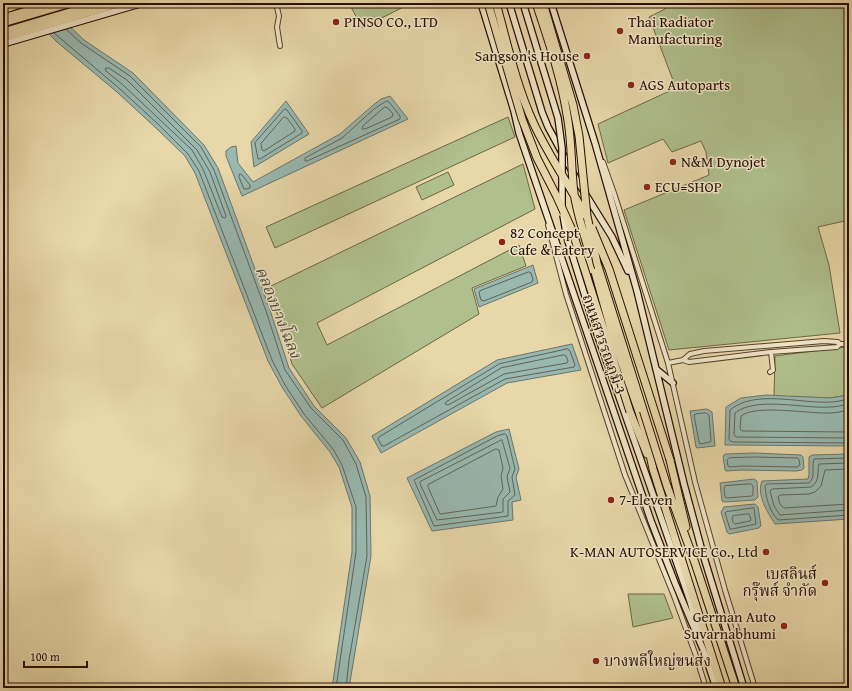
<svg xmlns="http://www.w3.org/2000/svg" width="852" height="691" font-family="'Gentium Book Plus','Noto Serif Thai',serif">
<rect width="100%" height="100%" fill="#e7d7a9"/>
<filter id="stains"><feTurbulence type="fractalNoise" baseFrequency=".005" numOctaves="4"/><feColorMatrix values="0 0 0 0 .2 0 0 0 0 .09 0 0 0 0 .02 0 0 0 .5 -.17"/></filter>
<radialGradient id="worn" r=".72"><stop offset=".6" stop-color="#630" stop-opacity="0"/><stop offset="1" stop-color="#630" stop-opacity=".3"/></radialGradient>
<path fill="#afbf8d" stroke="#6c6646" d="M349 3H411L362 28Z
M670 3H849V220L818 227 829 265 840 333 669 350 624 210 709 175 706 152 701 141 672 152 663 139 608 163 598 124 676 88 649 17 665 9Z
M508 117 515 137 275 248 266 227Z
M523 164 535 209 317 323 327 345 519 245 526 266 472 288 479 314 322 408 292 364 269 287Z
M448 172 454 185 422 200 416 187Z
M845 347 849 395 830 398 774 396 775 356Z
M628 594H664L673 618 633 627Z"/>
<path fill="#98b8b0" stroke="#6c746a" d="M18 3H45L84 40 133 73 204 145 218 168 270 310 289 368 314 406 346 438 360 462 370 496 371 556 349 688H332L352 552V507L339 467 330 452 301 416 282 387 268 361 195 173 185 156 156 128 117 92 57 42Z
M390 96 408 119 242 196 226 156V151L231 147 236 146 238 163 253 182 340 134 372 106 381 99Z
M286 101 309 134 254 167 251 142Z
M533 265 538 283 479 307 474 289Z
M572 344 581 370 507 383 381 453 372 436 497 360Z
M766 395 830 398 849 395V446L725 445 726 407 741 398Z
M707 409 712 412 715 446 697 448 696 447 690 411Z
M509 429 519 469 516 477 521 500 512 502 513 520 432 531 407 478 496 432Z
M754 453 801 455 803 457 804 468 802 470 797 471 741 470 726 471 725 470 723 456 725 454Z
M848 454H849V519L775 524C768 513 756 495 762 481L808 479 809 475V457L812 455Z
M754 479 757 481 758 497 755 500 724 502 722 501 720 483Z
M755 504 758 507 761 526 759 528 729 534 727 532 721 512 724 507Z"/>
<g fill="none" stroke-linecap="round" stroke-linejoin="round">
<path stroke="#606358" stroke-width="1" d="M66 29 81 43 130 76 201 147 214 170 266 311 285 370 311 408 343 440 356 464 366 497 367 556 349 660 346 688
M54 33 120 89 159 125 188 154 199 171 272 360 285 385 304 414 333 449 342 465 356 507V552L336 688
M106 68H109L127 80 197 150 210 172 226 216 225 218 222 217 203 169 192 150 123 85 106 71Z
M387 101 389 102 400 116V119L307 161H305V158L342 138 374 109Z
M385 107 388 108 393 114 392 117 365 129H362L363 126Z
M285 109 287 110 302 131V133L260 159H258L255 143Z
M284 117 287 118 295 129V131L264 151 262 150 261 144Z
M240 174 242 175 250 185V188L246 189H244L239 177Z
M529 272 531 273 533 280 532 282 484 301 481 300 479 293 480 291Z
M568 349 570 351 575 365 574 367 505 379 384 446H382L378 439 379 437 499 364Z
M564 355 566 356 568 361 567 363 504 374 448 405 445 404 446 402 501 368Z
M849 399C843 400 837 402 831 402 800 404 755 389 730 410L729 439 730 441 733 442 849 443
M849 404C843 405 837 407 830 407 804 409 756 396 735 413L734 435 736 437 849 438
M849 410C843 411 837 413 830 413 809 414 756 404 741 416L740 429 742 431 849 432
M706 413 709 415 711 441 710 442 700 444 699 442 694 415 696 414Z
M505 434 507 436 515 469 512 477 515 495 508 501V516L434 526 414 480 497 436Z
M502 440 510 468 507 477 510 492 503 499V512L437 520 420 484V482Z
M496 449 499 450 503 468 501 476 503 489 498 497 496 506 440 514 428 487V485Z
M754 457 798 458 799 460 800 465 797 467 741 466 730 467 728 466 727 460 729 458Z
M849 458 814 459C811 467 816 477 809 483L767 484 765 486C766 498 769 510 778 520L849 515
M849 463 819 464C817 473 820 481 811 487L772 489 770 491 774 506 780 515 849 510
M849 469 825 470 821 486 815 492 809 494 780 495 778 497 780 504 784 508 849 504
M751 484 753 486V495L752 496 727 498 725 497 724 488 725 486Z
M754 508 756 524 732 529H730L725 513 726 512Z
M749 514 751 519 750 521 735 524 733 522 732 518 733 516Z"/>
<g stroke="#58402a" stroke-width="6">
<path id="minor" d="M276 3 279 16 277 27 280 46
M603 162 615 196 668 363 695 482 725 590 755 688
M548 225 566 294 625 475 674 596 695 653 706 688
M683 360 690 354 704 351 824 341 838 342 840 344
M668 363 683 360 689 362 771 352 837 347 840 344H849
M770 372 773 370 771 352"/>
</g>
<g stroke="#290e00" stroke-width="8">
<path id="secondary" d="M481 3 514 111 519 133 651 521 675 583 705 654 716 688
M509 3 542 112 548 127 578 182 612 237 628 271
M551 3 595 143 637 291 684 484 702 551 744 688
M3 44 143 3
M593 322 690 601 698 629
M656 369 673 383"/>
</g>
<g stroke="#290e00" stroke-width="9">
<path id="trunk" d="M3 18 53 3"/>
</g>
<g stroke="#290e00" stroke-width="9">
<path id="motorway" d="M3 10 23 3
M3 23 71 3
M3 32 100 3
M3 38 121 3
M638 409 645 431 653 469 722 688
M630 412 647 454
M670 460 686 527
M667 486 695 563 736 688"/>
</g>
<use href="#minor" stroke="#efe5c7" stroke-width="4"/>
<use href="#secondary" stroke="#efe5c7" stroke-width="5.5"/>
<use href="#trunk" stroke="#e7d7a9" stroke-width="7"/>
<use href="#motorway" stroke="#e7d7a9" stroke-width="7"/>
<g stroke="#290e00" stroke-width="8" stroke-linecap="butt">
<path id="secondary-bridge" d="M523 3 558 118 562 148V206
M563 215 567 238 593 322"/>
</g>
<g stroke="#290e00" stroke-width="9" stroke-linecap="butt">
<path id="motorway-bridge" d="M488 3 522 119 537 158 557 197 572 230 630 412
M496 3C507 42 516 85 533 122 548 155 569 184 585 215
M536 3C549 42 562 80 568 121 572 145 571 169 574 193 577 214 584 233 589 252
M543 3 573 105 579 136 587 216 597 263 667 486
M592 228 609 269 670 460
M595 272 614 340 638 409"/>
</g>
<use href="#secondary-bridge" stroke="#efe5c7" stroke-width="5.5"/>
<use href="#motorway-bridge" stroke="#e7d7a9" stroke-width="7"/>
</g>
<g fill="#8f2418" stroke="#efe5c7" stroke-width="1.5">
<circle cx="336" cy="22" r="4"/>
<circle cx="620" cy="31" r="4"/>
<circle cx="587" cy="56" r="4"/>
<circle cx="631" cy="85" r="4"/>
<circle cx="673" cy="162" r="4"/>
<circle cx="647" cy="187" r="4"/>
<circle cx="502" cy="242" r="4"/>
<circle cx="611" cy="500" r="4"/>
<circle cx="766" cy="552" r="4"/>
<circle cx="825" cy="583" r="4"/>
<circle cx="784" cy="626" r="4"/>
<circle cx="596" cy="661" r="4"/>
</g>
<g text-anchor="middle" stroke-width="3" stroke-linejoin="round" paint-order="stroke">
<g font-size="15" fill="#290e00" stroke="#efe5c7" text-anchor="start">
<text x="344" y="27">PINSO CO., LTD</text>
<text x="628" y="27">Thai Radiator<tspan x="628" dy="17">Manufacturing</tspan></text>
<text x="579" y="61" text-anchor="end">Sangson's House</text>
<text x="639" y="90">AGS Autoparts</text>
<text x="681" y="167">N&amp;M Dynojet</text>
<text x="655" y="192">ECU=SHOP</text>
<text x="510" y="238">82 Concept<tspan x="510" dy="17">Cafe &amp; Eatery</tspan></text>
<text x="619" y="505">7-Eleven</text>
<text x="758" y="557" text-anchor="end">K-MAN AUTOSERVICE Co., Ltd</text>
<text x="817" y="579" text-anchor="end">เบสลินส์<tspan x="817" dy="17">กรุ๊พส์ จำกัด</tspan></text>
<text x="776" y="622" text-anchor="end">German Auto<tspan x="776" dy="17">Suvarnabhumi</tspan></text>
<text x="604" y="666">บางพลีใหญ่ขนส่ง</text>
</g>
<g font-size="15" fill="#290e00" stroke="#efe5c7">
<text transform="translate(604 344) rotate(71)" y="5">ถนนสุวรรณภูมิ 3</text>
</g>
<g font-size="16" font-style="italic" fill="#504a3e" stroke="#efe5c7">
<text transform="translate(279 312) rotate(68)" y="6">คลองบางโฉลง</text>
</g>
</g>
<rect width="852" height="691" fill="none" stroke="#e7d7a9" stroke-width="16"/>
<rect x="4" y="4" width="844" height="683" fill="none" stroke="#290e00" stroke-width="2"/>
<rect x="8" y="8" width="836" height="675" fill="none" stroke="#290e00"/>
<path d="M24 661v6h63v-6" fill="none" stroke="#290e00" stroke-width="2"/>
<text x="30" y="661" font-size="12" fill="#290e00" stroke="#efe5c7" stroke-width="3" paint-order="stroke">100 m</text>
<rect width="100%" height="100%" filter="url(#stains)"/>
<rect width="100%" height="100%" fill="url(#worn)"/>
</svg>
